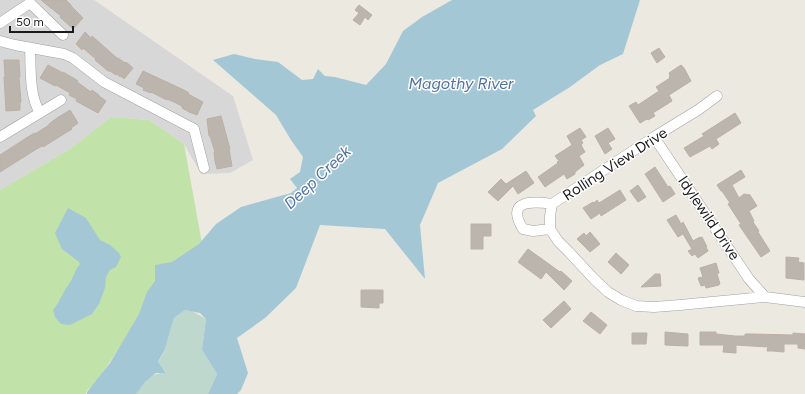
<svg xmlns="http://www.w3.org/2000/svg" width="805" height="394" font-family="Figtree,sans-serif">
<rect width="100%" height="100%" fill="#ebe9e0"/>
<path fill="#d8d7d7" d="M0 0H94L233 96 253 160 230 173 201 174 184 144 149 120 111 117 70 149 0 190Z"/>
<path fill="#c1e3a9" d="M111 117 149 120 184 144 203 249 136 322 96 383 87 390 86 394H0V190L70 149Z"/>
<path fill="#bfd8ce" d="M185 310 192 311 206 319 202 350 217 374 208 394H136C145 381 150 374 166 372L158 363 165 349 174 318Z"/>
<path fill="#a4c7d6" d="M452 0H640L623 54 600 65 570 87 533 110 536 116 502 149 438 183 420 225 425 279 385 229 320 225 296 288 265 318 237 338 248 373 241 390 237 394H208L217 374 202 350 206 319 200 313 185 310 174 318 165 349 158 362 166 373H156L145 382 136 394H87V392L110 363 139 314 147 292 155 281V265L172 262 199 244 216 224 241 207 291 193 297 188 290 179 300 172 303 157 291 140 276 115 213 60 234 54 255 59 278 62 302 80 313 79 318 69 325 76 335 77 366 85 386 64 403 31 422 17Z
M68 208 86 218 100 240 110 245 119 253 121 257 116 267 110 270 106 277 105 288 99 304 92 314 70 325 61 324 55 317 53 310 58 303 66 288 71 281 77 268 80 264 79 262 62 249 55 233Z"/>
<path fill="#bbb5ae" stroke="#bcb0a4" d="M41 0H66L71 5V6L83 18 73 29 60 17 61 16Z
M359 5 372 15 368 20 365 17 360 25 353 20 359 13 355 10Z
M85 32 91 38 92 36 118 59V58L125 63 126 62 133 68 124 79 121 76 120 77 117 74 116 75 110 71H108L95 60 96 59 90 54 83 48 82 50 76 44Z
M659 48 665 57 657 63 651 53Z
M4 60H19L20 77H19L21 102H20V110L6 111 4 77H5Z
M48 65 63 73V72L75 79 78 81 77 82 91 92 92 90 99 95V96L106 101 98 113 76 101 77 99 69 95 70 93 56 85 55 86 40 78Z
M681 65 684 68 691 81 669 95 672 101 653 113 655 116 648 120 647 119 640 123 629 106 636 102 638 105 659 91 656 87 670 78 669 77 670 76 669 73Z
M143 71 184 90 189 93 188 94 203 102 197 115 189 112 182 108V106L174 102 167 99V100L151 92V93L143 90 144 88 136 84Z
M70 110 78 123 71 128 72 129 43 147 42 146 35 150 0 172V155L31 135 35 133V134L49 125V124L57 118Z
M735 113 741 123 716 139 719 144 712 149 710 146 690 157 684 148 704 136 702 134Z
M221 116 230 149H229L232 166 217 169 215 161 214 152H215L210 136H209L207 119Z
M580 128 586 137 581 140 583 143 581 145 585 152 579 156 584 165 575 172V174L567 179 564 174 545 187 538 177 558 163 557 162 559 161 555 156 572 145 567 136Z
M608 128 615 139 608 143 612 149 605 154 595 136Z
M655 167 668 187 670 186 675 194 663 202 645 174Z
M741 170 745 177 732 185 739 198 744 194 750 195 757 206 749 211 754 221 753 222 759 231 758 232 770 251 761 257 739 225 741 224 728 204 730 203 722 191H721L717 185Z
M526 171 534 183 518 194 513 186 498 201 488 192 501 179 506 184Z
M638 185 646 197 638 202 630 191Z
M620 190 626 200 601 216 600 213 591 219 583 208 593 202 594 203 597 200 599 203Z
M676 215 681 224 683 222 693 241 700 237V238L702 237 707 247H706L708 251 698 258 695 254 692 256 688 251 692 249 683 234 678 237 667 220Z
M471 224H491V236H483V249H471Z
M590 232 600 244 590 252 577 239 584 233 586 236Z
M528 249 560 272 561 271 572 281 564 290 546 272 541 279 518 262Z
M616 253 629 265 621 274 608 262Z
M786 257 799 258 798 262 804 263V280L786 278Z
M716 263 719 273 717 274 720 284H719V285L706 288 705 285 701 286 698 278 703 277 700 268Z
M655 274H660L661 286 641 287Z
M361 290H383V303H379V308L361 307Z
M564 301 571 309 551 328 543 320Z
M591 312 607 325 600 334 583 321Z
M665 332 688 334V346L665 345Z
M700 332H716V334L735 336H745V334H752L793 335V333L805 334V349L798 348V344H784V352L773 351H767L768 347 736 345V353L723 352 724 345H700Z
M632 333H647L646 344H632Z"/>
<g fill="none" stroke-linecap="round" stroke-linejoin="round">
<g stroke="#a1a1a1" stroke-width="11">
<path id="minor" d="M0 23 30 3 63 35
M0 41 15 45 64 54 73 58 104 82 194 129 204 168
M30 48C31 69 29 95 40 113
M717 96 698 110 654 137 552 204 550 216V229L558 241 569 252 595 280 608 292 621 300 636 306 654 307 680 305 765 297 805 302
M0 137 61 100
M654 137 749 279 765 297
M550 229 533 231 523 229C505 200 532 201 552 204"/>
</g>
<use href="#minor" stroke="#fff" stroke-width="10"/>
</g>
<g text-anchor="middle" stroke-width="3" stroke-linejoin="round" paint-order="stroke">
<g font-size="15" fill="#1a1a1a" stroke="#fff">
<text transform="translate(615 164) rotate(-33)" y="5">Rolling View Drive</text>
<text transform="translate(709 218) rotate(56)" y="5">Idylewild Drive</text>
</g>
<g font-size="16" font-style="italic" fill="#5072a1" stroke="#fff">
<text x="461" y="89">Magothy River</text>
<text transform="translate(317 177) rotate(-43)" y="6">Deep Creek</text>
</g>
</g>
<path d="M10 26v6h63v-6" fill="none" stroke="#1a1a1a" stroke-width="2"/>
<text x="16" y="26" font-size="12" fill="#1a1a1a" stroke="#ffffff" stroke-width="3" paint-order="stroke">50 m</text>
</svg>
